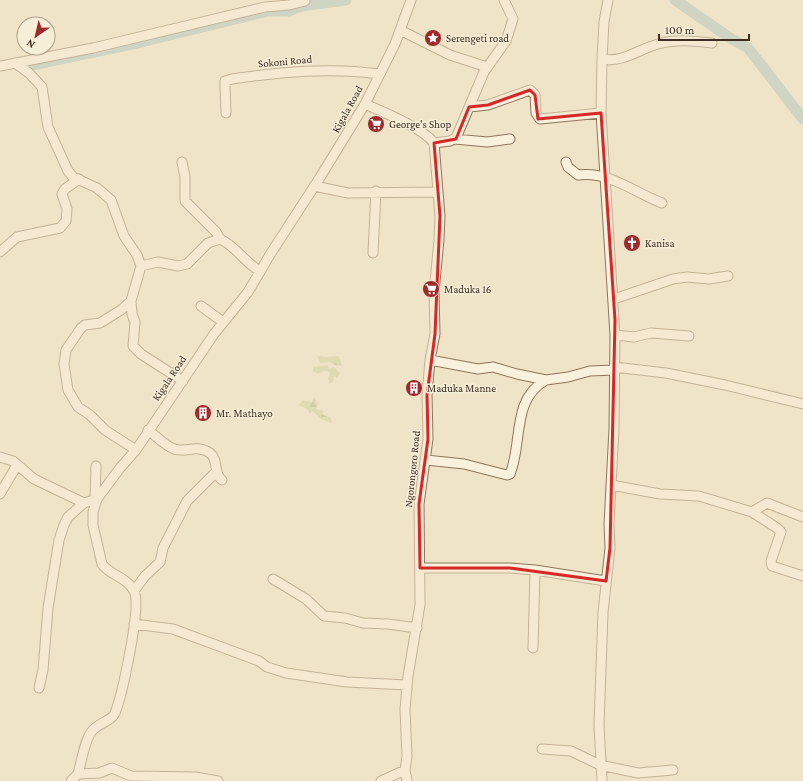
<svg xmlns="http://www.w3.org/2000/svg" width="803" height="781" font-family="'Crimson Pro',serif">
<defs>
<pattern id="forest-firs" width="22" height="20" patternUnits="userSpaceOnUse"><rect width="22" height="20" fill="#c9cf9b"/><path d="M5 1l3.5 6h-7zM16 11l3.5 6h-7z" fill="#aeb285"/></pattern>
</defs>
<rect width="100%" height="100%" fill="#f0e4c8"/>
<path fill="url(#forest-firs)" d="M317 356 325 357 339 356 342 366 335 365 329 362 320 363Z
M328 365 329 369 334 367 340 373 337 378 334 376 333 382 330 384 328 379 330 372 323 371 318 374 313 371V367Z
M314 397 318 404 316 409 323 411 322 414 331 418 332 423 321 419 313 411 310 414 307 409 298 405 303 400 312 402Z"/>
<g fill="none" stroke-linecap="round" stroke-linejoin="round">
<path stroke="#a9c4bc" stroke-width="11" d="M675 0 730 38 748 48 803 119
M27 66 137 43 268 11H288L301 6 346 0"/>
<g stroke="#8d765c" stroke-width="11">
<path id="minor" d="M400 30 450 55 487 67
M602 59C623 63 639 49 658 44 676 39 694 41 712 43
M15 63 29 73 42 87 48 127 68 171 73 177 97 188 111 200 124 236 137 255 141 266 131 301 132 314 135 322 133 346 141 354 183 381
M0 66 93 48 265 7 289 5 305 1
M365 104C383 112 423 128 434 143L440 216 439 240 434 292 435 334 430 360 427 395 428 439 419 504 420 605 408 676 405 709 407 757 405 770 407 781
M469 107 488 105 530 90 535 95 536 113 540 119 601 113
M226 113 225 84V81L232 79C281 72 330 67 379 74
M455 139 487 142 510 139
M434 143 450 141 456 138 484 72 506 41 513 19 504 0
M182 162 185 177V201L216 232 220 239
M566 162 568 167 578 175C610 171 633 192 662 203
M314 186 348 193 438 192
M0 252 17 237 60 228 66 221 67 209 62 194 65 189 79 179
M373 253 376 191
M141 266 158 262 178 266 187 264 208 243 220 239C236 246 245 263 260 271
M614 299 673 279 687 277 709 279 728 276
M131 301 121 310 100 323 85 325 81 328 66 350 64 364 68 390 78 407 90 415 105 430 136 450
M201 306 223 322
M615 335 634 337 651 333 689 336
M430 360 478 369 493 367 517 374 546 380 568 377 590 371 614 370
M614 367 666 373 725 385 803 404
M148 430C156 436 164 445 174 449 185 453 198 444 210 453 219 460 213 474 222 480
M0 457 13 461 34 479 84 503
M426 460 464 464 507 475 510 474C523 443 511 399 546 380
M611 485 660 494 699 496 752 512 767 503 803 517
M0 494 17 465
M95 499 96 466
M752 512 777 528 781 532 771 561 772 566 803 576
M420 568H510L535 570 606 581
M273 579 306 599 324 616 345 618 363 623 388 624 417 628
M134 591 145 576 160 562 163 548 187 501 217 471
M134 624 173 629 259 661 267 667 286 673 347 682 407 685
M533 648 535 570
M39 688 43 670 48 608 59 540 64 525 68 517 84 503 97 499
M542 749 571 751 600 765 638 773 673 770
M78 774C81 763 85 739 92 731 98 723 112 721 115 713 122 695 142 606 134 591 126 576 109 575 102 564L93 525V512L97 499 120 468 136 450 214 334 248 292 271 253 319 179 365 104 395 44 411 0
M71 781 78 774 99 773 112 768 131 776 195 777 218 781
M381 781 405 770
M602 781 599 725 603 612 610 548 609 524 614 429 615 335 601 113 602 59 604 22 608 0"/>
</g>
<use href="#minor" stroke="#faf1dc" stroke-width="9"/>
</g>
<path d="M0 0H803V781H0ZM530 90 535 95 538 119 601 113 615 320 610 548 606 581 510 568H420L419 504 428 439 427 395 435 334 440 216 434 143 456 139 469 107 488 105Z" fill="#f0e4c8" fill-opacity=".55" fill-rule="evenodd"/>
<path fill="none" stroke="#d62828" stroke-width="3" stroke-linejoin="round" d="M530 90 535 95 538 119 601 113 615 320 610 548 606 581 510 568H420L419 504 428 439 427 395 435 334 440 216 434 143 456 139 469 107 488 105Z"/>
<defs>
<g id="sight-disc" transform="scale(0.9)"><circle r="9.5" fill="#9e2a2b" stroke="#f7eed8"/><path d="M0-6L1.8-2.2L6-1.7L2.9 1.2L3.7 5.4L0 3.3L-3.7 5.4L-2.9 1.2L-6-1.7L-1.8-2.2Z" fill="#fff"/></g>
<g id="supermarket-disc" transform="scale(0.9)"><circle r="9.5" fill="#9e2a2b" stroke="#f7eed8"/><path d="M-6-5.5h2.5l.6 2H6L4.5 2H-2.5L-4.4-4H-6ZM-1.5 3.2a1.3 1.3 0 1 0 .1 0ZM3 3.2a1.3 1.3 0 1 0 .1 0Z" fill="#fff"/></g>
<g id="church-disc" transform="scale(0.9)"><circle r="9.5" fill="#9e2a2b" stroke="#f7eed8"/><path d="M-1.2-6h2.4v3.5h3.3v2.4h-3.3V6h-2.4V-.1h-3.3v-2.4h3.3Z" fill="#fff"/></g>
<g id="building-disc" transform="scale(0.9)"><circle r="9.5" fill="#9e2a2b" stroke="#f7eed8"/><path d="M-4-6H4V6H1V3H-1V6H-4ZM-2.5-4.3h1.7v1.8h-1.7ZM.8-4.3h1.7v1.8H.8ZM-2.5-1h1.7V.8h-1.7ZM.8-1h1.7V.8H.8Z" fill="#fff"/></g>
</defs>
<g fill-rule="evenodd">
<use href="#sight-disc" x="433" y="38"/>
<use href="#supermarket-disc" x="376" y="124"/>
<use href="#church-disc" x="632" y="243"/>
<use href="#supermarket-disc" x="431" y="289"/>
<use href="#building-disc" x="414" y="388"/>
<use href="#building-disc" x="203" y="413"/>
</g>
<g text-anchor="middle" stroke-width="3" stroke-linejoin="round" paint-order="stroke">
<g font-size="11" fill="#3d2e20" stroke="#f7eed8" text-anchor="start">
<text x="446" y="42">Serengeti road</text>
<text x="389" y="128">George's Shop</text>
<text x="645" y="247">Kanisa</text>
<text x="444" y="293">Maduka 16</text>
<text x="427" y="392">Maduka Manne</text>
<text x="216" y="417">Mr. Mathayo</text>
</g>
<g font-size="11" fill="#3d2e20" stroke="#f7eed8">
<text transform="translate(285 61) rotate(-5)" y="4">Sokoni Road</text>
<text transform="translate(347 109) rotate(-61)" y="4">Kigala Road</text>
<text transform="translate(169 378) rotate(-56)" y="4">Kigala Road</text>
<text transform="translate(412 469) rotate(-84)" y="4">Ngorongoro Road</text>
</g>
</g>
<g transform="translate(36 36) rotate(214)"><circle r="19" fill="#f7eed8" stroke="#ada18e"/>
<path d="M0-3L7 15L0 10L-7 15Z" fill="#9e2a2b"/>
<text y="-6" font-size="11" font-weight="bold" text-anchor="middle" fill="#3d2e20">N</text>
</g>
<path d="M659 34v6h90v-6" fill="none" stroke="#3d2e20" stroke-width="2"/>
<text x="665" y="34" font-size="12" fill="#3d2e20" stroke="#f7eed8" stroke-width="3" paint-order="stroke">100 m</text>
</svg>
